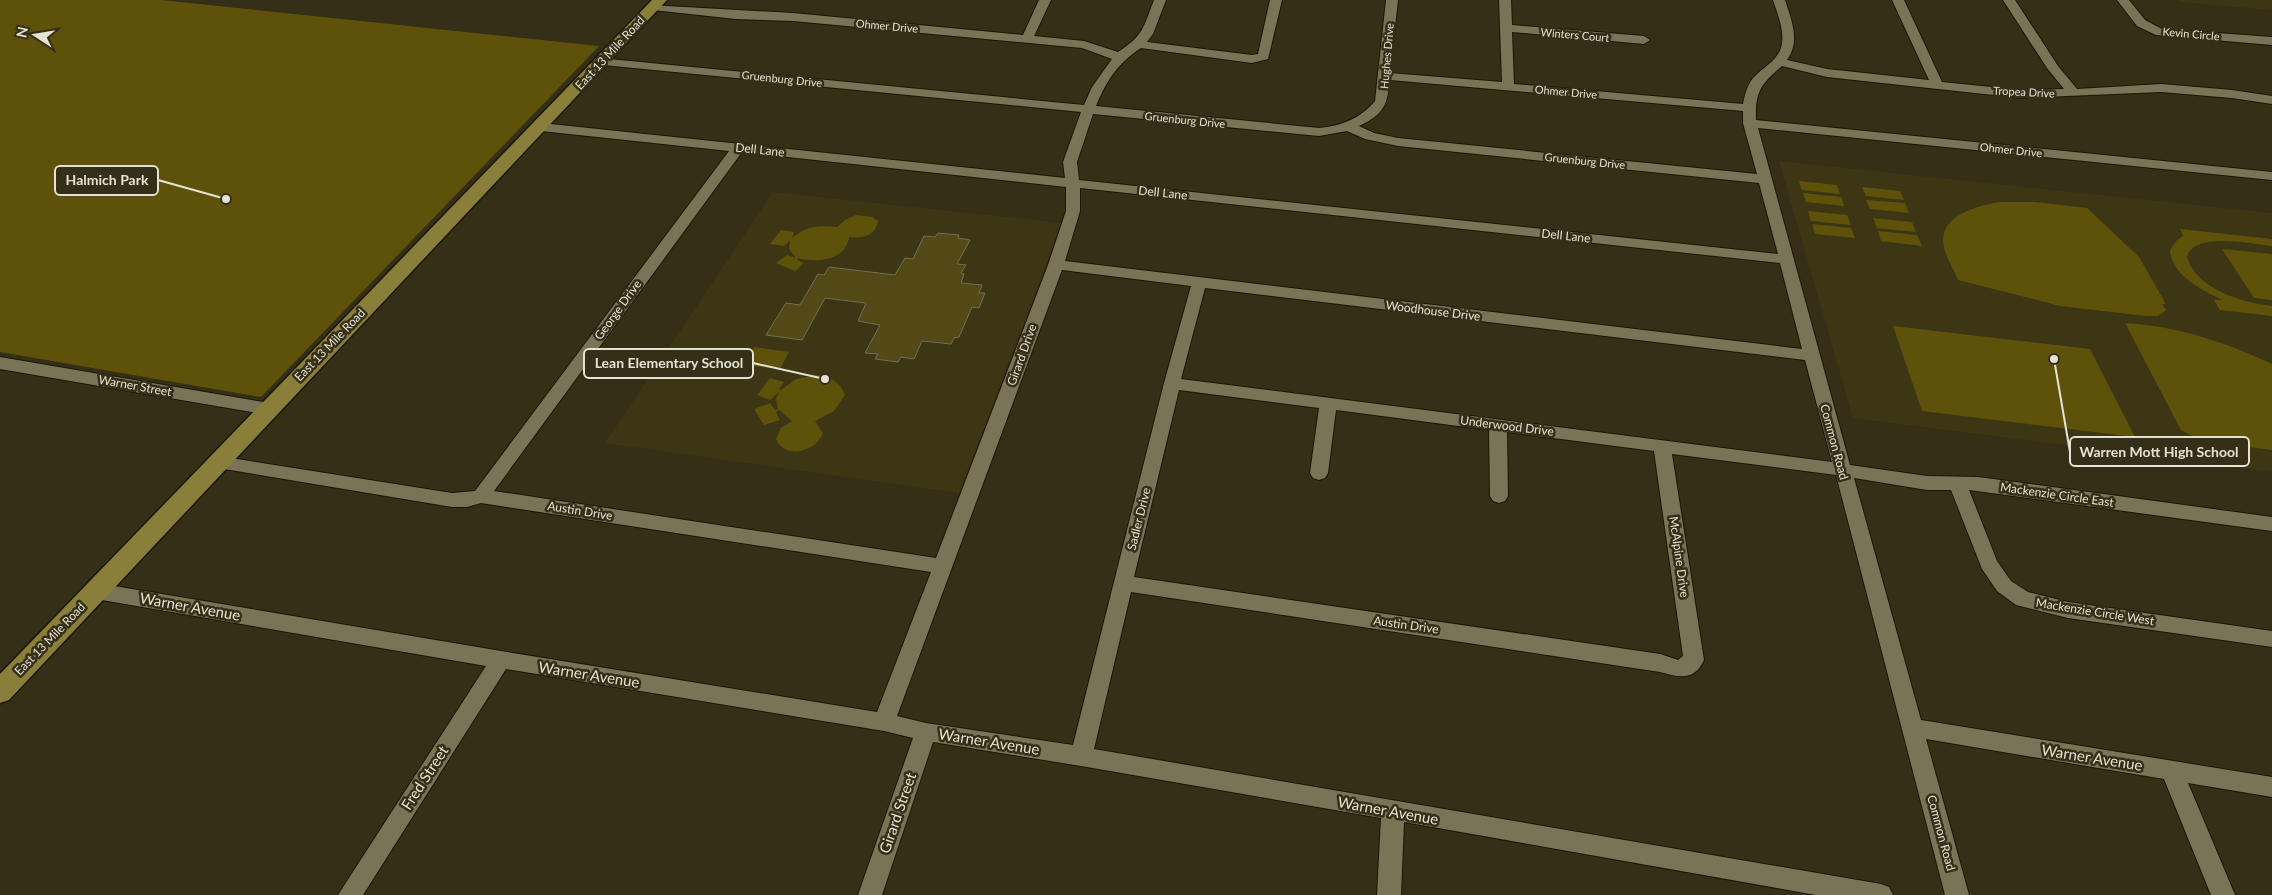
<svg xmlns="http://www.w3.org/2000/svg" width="2272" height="895" font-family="Lato,sans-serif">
<rect width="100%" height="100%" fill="#342f16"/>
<path fill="#3c3614" d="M2178 0H2272V10L2180 2Z
M1779 161 2272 213V472L1853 418Z
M773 192 1062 223 959 493 605 443Z"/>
<path fill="#5e520a" d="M0 0H161L599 46 261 397 0 352Z
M1799 181 1837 185 1840 194 1802 190Z
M1862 187 1900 191 1904 200 1866 196Z
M1803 193 1841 197 1844 206 1806 202Z
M1866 200 1905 203 1909 213 1870 209Z
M2000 202H2035L2087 208 2139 257 2166 304H2162L2166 310 2158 316H2146L2060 306 1958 280C1954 270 1948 261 1945 251 1934 217 1975 206 2000 202Z
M1808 211 1847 215 1851 225 1811 221Z
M856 215 872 217 878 221C876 236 861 239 849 237 846 261 816 263 798 258L797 260 804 263 795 271 776 263 787 255 796 258 789 249 790 240 784 246 770 244 781 230 794 232 792 238C806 226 820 225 837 227L845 220Z
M1873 218 1912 222 1916 232 1877 228Z
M1812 224 1851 228 1855 238 1815 234Z
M2180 229 2272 239V246C2252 244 2194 231 2187 257 2196 289 2243 303 2272 306V316L2220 310 2214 300H2222C2201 289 2172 276 2170 250L2177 240 2183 236Z
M1878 231 1917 235 1922 246 1881 241Z
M2222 249 2272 254V300L2254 298Z
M2125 323C2177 326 2225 342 2272 364V450L2201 441 2181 430Z
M1893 326 2090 349 2135 437 1922 411Z
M754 347 789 352 780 369 744 365Z
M818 375C831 377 840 382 845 395L834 411 815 421 823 433C816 452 785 460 776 439L781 428 792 421 779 410 776 412 780 420 764 425 754 409 770 403 775 410 778 409 776 399 779 392 770 400 757 395 770 378 784 382 779 389 781 390 796 379Z"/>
<path fill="#524916" stroke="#736e53" d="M938 233 959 235 958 238 970 240 957 264 966 265 961 273 964 274 961 283 982 285 979 293H985L979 308 972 307 959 337 954 338 951 344 922 341 914 359 901 357 898 362 875 359 878 354 865 353 880 325 858 321 866 303 825 298 802 340 766 335 786 303 800 305 818 274 824 275 829 267 895 275 905 258 913 259 924 236 935 237Z"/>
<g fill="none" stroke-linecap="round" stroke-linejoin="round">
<g stroke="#1c1700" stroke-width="2">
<path id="minor" d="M1039 0H1051L1034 36 1084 41 1118 52C1144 35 1143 28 1154 0H1166L1153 34 1147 42 1252 55 1258 54 1270 0H1282L1268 59 1252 63 1141 48C1117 64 1107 80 1096 106L1319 128C1341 126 1360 119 1375 101L1386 0H1398L1390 73 1502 82 1499 0H1511L1512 25 1644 36 1650 40 1644 44 1512 32 1514 84 1743 104C1745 94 1747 86 1753 78 1764 66 1780 60 1782 43 1784 28 1777 13 1773 0H1785C1791 19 1801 41 1787 60L1827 69 1929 80 1892 0H1904L1942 82 2021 90 2064 89 2047 68 2003 0H2015L2058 66 2077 89 2161 84 2232 90 2272 96V104L2232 98 2161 92 2021 98 1827 77 1782 66C1761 84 1755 91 1756 120L2272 172V180L1758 128 1850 465 1927 476 1978 477 2272 517V531L1969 490 1997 561 2011 581 2028 592 2068 602 2272 631V647L2068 618 2016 605 1997 591 1982 569 1951 490H1927L1854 478 1921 720 2272 777V797L2188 783 2235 895H2211L2164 779 1926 739 1969 895H1945L1836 475 1672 454 1704 660C1694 682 1678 677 1660 672L1131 592 1094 749 1881 884 1889 887 1893 895H1816L1404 822 1401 895H1377L1381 818 1081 766 933 742 882 895H858L913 738 884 731 506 669 363 895H338L486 666 96 599 89 596 86 591 89 586 96 583 501 651 877 712 931 572 481 503 467 507H452L212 467 209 462 212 457 218 456 452 493 475 491 729 151 541 131 534 127 536 124 541 123 1065 178 1063 162 1081 112 603 65 599 64 597 61 599 58 1084 105 1092 87 1112 59 1082 48 793 21 736 19 653 10 647 7 649 5 793 13 1023 35ZM1390 80 1743 111V123L1757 174 1398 138 1374 133 1359 126C1384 114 1387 106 1390 80ZM1093 114 1319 136 1347 131 1365 139 1398 146 1759 183 1778 254 1079 180 1077 162ZM742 152 1066 187V211L1048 265 936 558 494 491ZM1080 188 1780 263 1802 349 1065 261 1080 211ZM1062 270 1191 286 1164 383 1073 745 926 723 897 716ZM1205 288 1805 360 1832 462 1181 379ZM1179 390 1319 408 1310 473 1313 478 1319 480 1325 478 1328 473 1336 410 1489 430 1490 496 1493 501 1499 503 1505 501 1508 496 1507 432 1654 451 1683 656 1678 660 1660 654 1134 577Z
M2117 0H2129L2145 20 2162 29 2272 37V45L2156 35 2137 26Z
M0 357 269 403 275 405 277 409 275 413 269 415 0 369Z"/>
</g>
<g stroke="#1c1700" stroke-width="3">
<path id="major" d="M652 0H667L9 700 0 703V674Z"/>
</g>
<use href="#minor" fill="#797458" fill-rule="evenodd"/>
<use href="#major" fill="#897e3a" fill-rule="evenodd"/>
</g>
<g text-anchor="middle" stroke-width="5" stroke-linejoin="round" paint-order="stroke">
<g font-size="11" fill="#e5e2d3" stroke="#342f16">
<text transform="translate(887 26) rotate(5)" y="4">Ohmer Drive</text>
<text transform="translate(2191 34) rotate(5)" y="4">Kevin Circle</text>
<text transform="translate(1575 35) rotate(5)" y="4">Winters Court</text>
<text transform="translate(1387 56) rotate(-85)" y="4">Hughes Drive</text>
<text transform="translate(782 79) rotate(6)" y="4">Gruenburg Drive</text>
<text transform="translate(1566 92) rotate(5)" y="4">Ohmer Drive</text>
<text transform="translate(2024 92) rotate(3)" y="4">Tropea Drive</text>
<text transform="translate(1185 120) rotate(6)" y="4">Gruenburg Drive</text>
<text transform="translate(2011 150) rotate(6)" y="4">Ohmer Drive</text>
<text transform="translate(1585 161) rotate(6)" y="4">Gruenburg Drive</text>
</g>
<g font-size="12" fill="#e5e2d3" stroke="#342f16">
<text transform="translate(610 53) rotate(-47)" y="4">East 13 Mile Road</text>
<text transform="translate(760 150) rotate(6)" y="4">Dell Lane</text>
<text transform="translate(1163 193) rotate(6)" y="4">Dell Lane</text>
<text transform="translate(1566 236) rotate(6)" y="4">Dell Lane</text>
<text transform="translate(618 310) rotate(-54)" y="4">George Drive</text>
<text transform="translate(1433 311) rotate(7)" y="4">Woodhouse Drive</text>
<text transform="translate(330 345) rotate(-46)" y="4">East 13 Mile Road</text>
<text transform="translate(1022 355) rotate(-70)" y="4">Girard Drive</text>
<text transform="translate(135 386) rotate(10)" y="4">Warner Street</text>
<text transform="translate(1507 426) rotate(7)" y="4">Underwood Drive</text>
<text transform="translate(1834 442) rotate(75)" y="4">Common Road</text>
<text transform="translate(2057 495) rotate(8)" y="4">Mackenzie Circle East</text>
<text transform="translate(580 511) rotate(9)" y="4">Austin Drive</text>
<text transform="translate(1139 519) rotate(-76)" y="4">Sadler Drive</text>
<text transform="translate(1679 557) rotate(82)" y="4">McAlpine Drive</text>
<text transform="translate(2095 612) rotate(9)" y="4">Mackenzie Circle West</text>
<text transform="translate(1406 625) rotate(8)" y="4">Austin Drive</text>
<text transform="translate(50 639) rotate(-46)" y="4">East 13 Mile Road</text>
<text transform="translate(1941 833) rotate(75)" y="4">Common Road</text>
</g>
<g font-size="15" fill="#e5e2d3" stroke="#342f16">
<text transform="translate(190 607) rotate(10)" y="5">Warner Avenue</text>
<text transform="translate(589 675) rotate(9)" y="5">Warner Avenue</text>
<text transform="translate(989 742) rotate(9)" y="5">Warner Avenue</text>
<text transform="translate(2092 758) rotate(9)" y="5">Warner Avenue</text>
<text transform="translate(425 778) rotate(-57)" y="5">Fred Street</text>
<text transform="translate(1388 811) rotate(10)" y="5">Warner Avenue</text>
<text transform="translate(898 813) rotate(-71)" y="5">Girard Street</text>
</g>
</g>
<path fill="none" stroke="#e5e2d3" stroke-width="2" d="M226 199L158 180M825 379L753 363M2054 359L2070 452"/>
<g fill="#e5e2d3" stroke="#342f16" stroke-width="2">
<circle cx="226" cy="199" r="5"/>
<circle cx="825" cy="379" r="5"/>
<circle cx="2054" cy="359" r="5"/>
</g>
<g fill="#342f16" stroke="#e5e2d3" stroke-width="2">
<rect x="55" y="166" width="103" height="29" rx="5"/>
<rect x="584" y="349" width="169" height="29" rx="5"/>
<rect x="2070" y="437" width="179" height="29" rx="5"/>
</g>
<g font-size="14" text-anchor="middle" font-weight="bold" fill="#e5e2d3">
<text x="107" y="185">Halmich Park</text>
<text x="669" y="368">Lean Elementary School</text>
<text x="2159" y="457">Warren Mott High School</text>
</g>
<g transform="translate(35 35) rotate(282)" stroke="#342f16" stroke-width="4" paint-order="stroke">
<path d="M0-4L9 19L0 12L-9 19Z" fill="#e5e2d3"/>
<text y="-8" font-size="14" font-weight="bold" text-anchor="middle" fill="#e5e2d3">N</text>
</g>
</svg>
